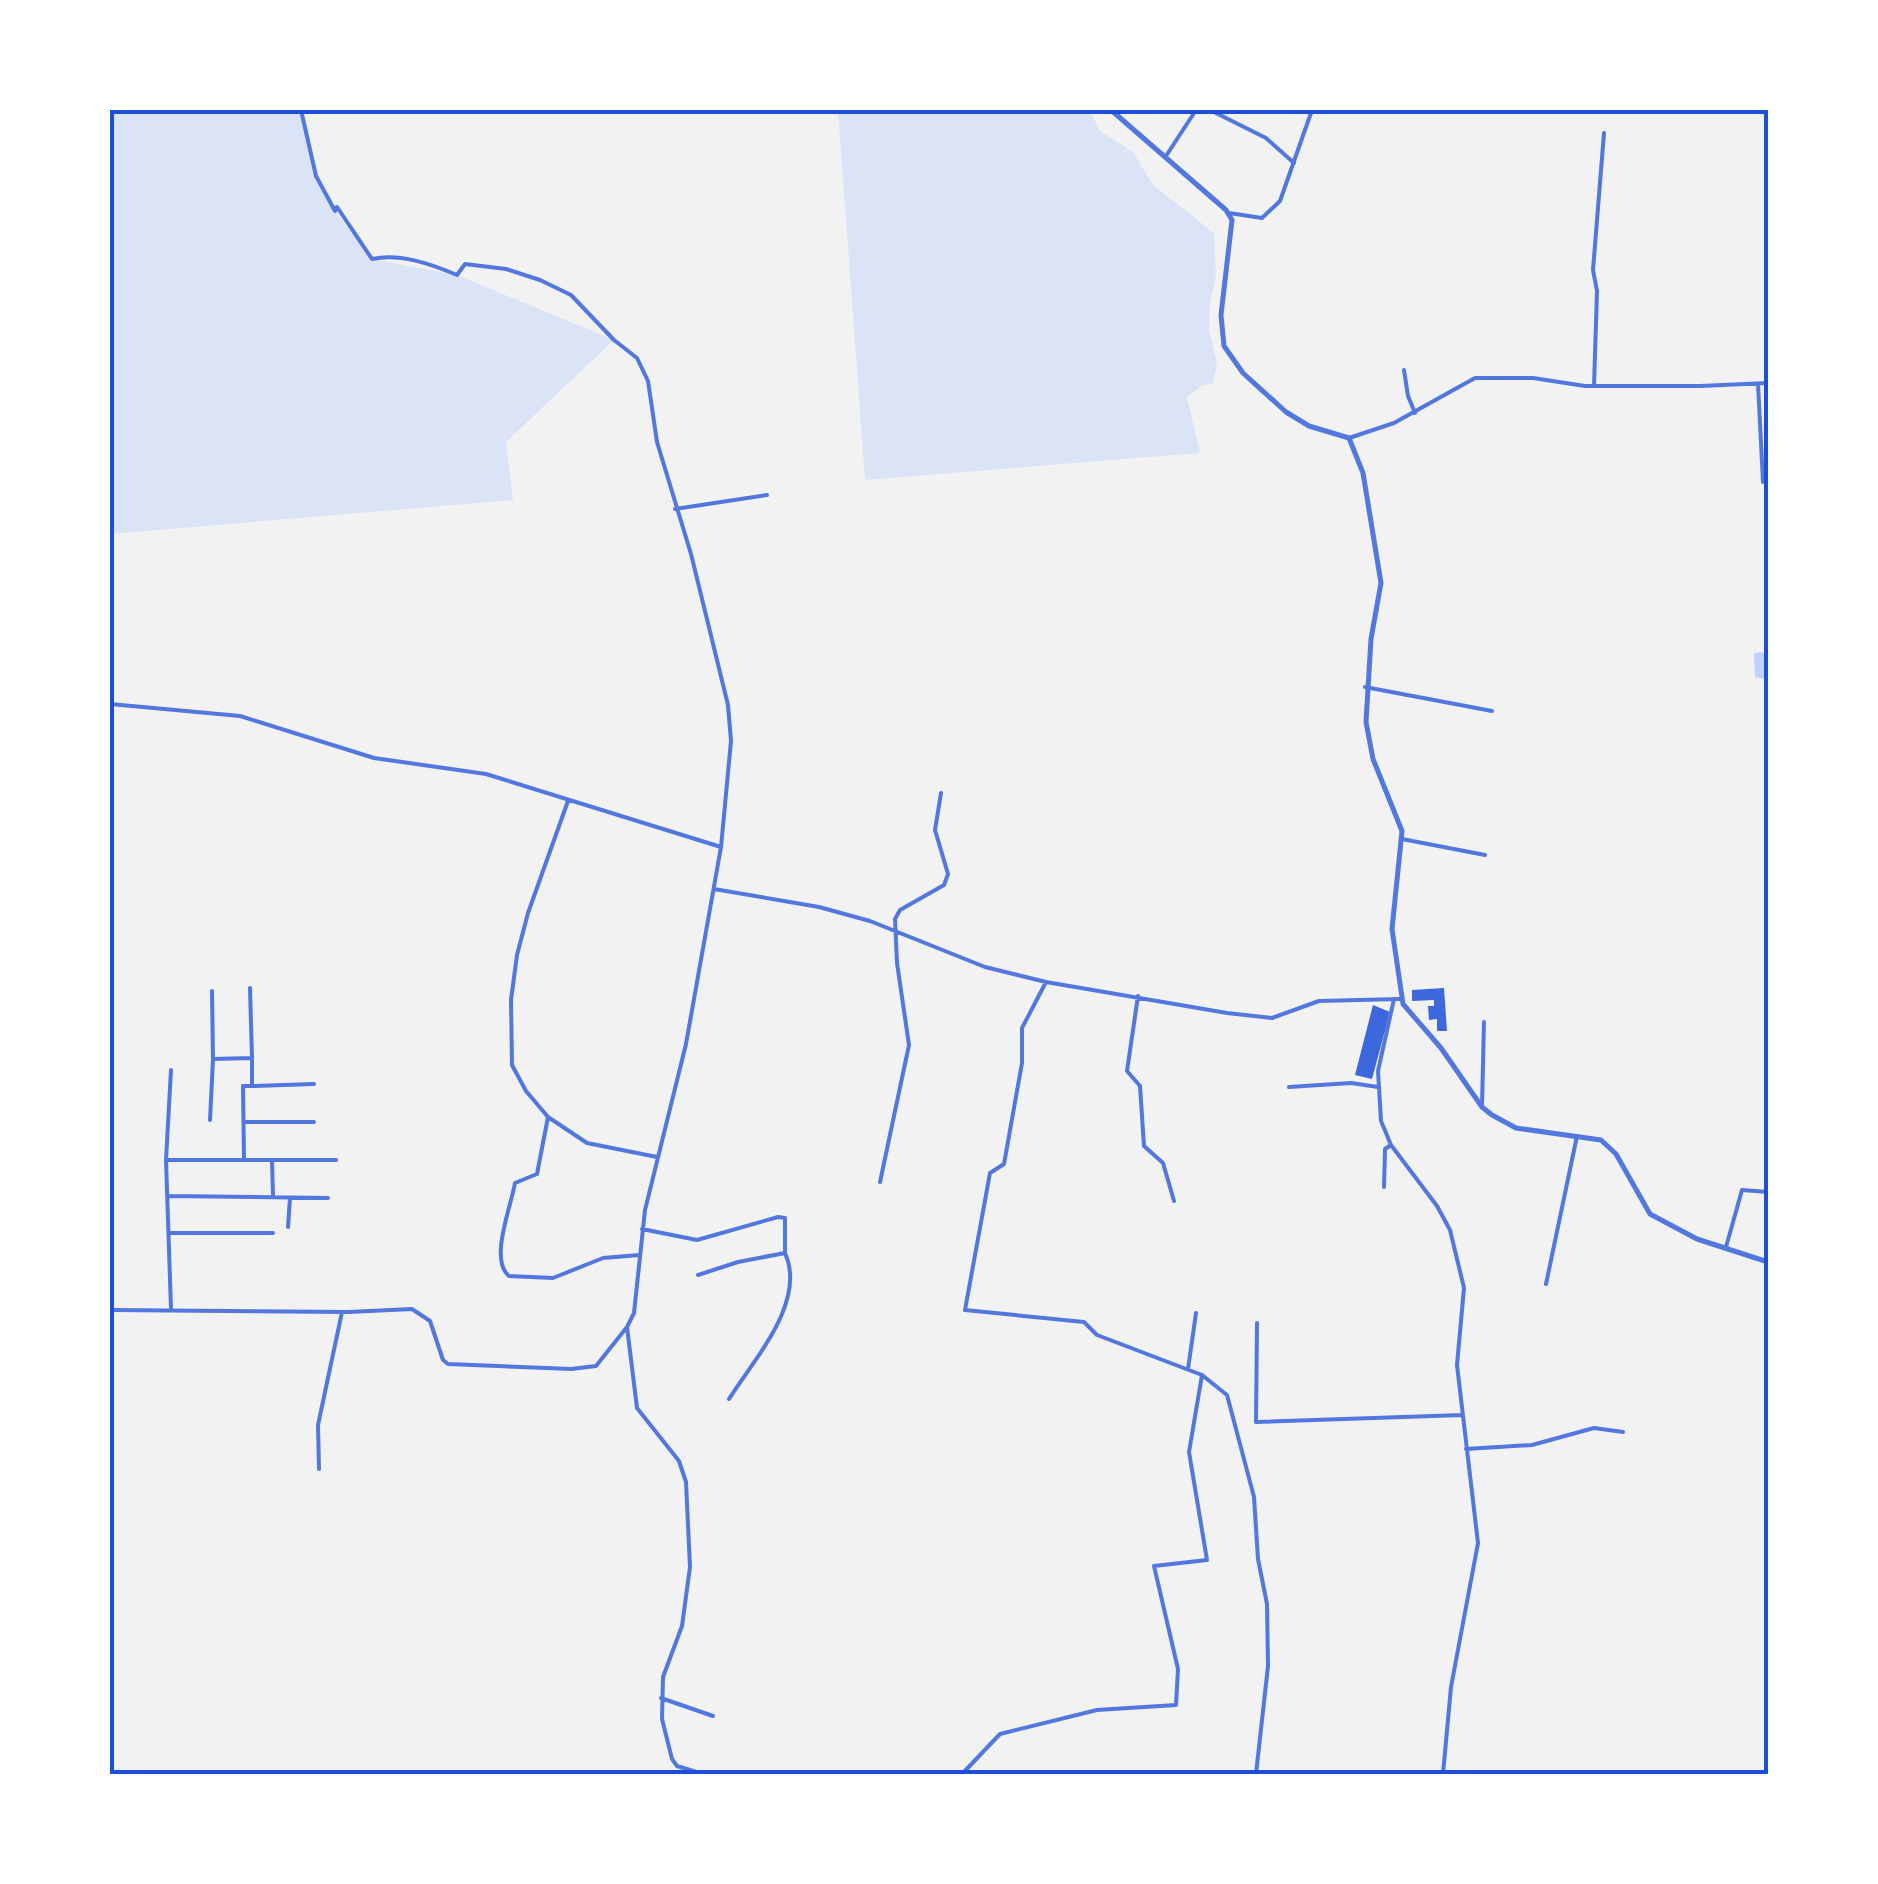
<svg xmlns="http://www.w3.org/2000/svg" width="1878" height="1884" font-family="'Zilla Slab',serif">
<rect width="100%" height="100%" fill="#f2f2f2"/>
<path fill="#dbe4f7" d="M110 110H300L316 176 335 211 372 259 457 275 614 340 506 442 513 500 110 534Z
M838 110H1090L1099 130 1133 152 1153 185 1214 233 1216 275 1210 304 1209 330 1217 364 1213 383 1201 386 1187 397 1200 453 865 480Z"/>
<path fill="#bfd3fe" d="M1761 652 1768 657V680L1755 677 1754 653Z"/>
<path fill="#3d67dc" d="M1444 988 1447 1031H1437V1019L1429 1020 1428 1006H1434V1000L1412 1001V990Z
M1373 1005 1390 1012 1372 1079 1355 1075Z"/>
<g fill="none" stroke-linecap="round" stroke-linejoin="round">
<path stroke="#5277de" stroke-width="4" d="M1210 110 1266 138 1294 163
M1166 156 1196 110
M1229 213 1262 218 1280 201 1312 110
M1404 370 1408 396 1415 413
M1758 384 1763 482
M1594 386 1597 291 1593 270 1604 133
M1349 438 1394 423 1475 378H1533L1585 386H1700L1768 383
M675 509 767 495
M1365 687 1492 711
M110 704 240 716 374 758 486 774 721 847
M568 801 528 913 517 955 511 1000 512 1065 526 1091 548 1117 587 1143 657 1157
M1402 839 1485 855
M714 889 819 907 870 921 985 967 1046 982 1227 1013 1272 1018 1319 1001 1400 999
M1046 982 1022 1028V1063L1004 1164 990 1173 965 1310 1084 1322 1097 1335 1202 1375 1227 1395 1254 1497 1258 1559 1267 1604 1268 1666 1256 1774
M212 991 213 1059 252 1058 250 988
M1138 996 1127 1071 1140 1086 1144 1146 1163 1163 1174 1201
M1394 999 1378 1071 1381 1121 1391 1145 1437 1206 1450 1230 1464 1288 1457 1365 1478 1543 1451 1687 1443 1774
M253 1086 314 1084
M1289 1087 1351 1083 1378 1087
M1482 1107 1484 1022
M548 1117 537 1174 515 1183C511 1207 489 1260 509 1276L553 1278 603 1258 639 1255
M210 1120 213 1059
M244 1122H314
M166 1160H336
M244 1160 243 1086H252V1059
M272 1160 273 1195
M880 1182 909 1045 897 963 895 919 900 910 944 885 948 874 935 830 941 793
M1384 1187 1385 1149 1391 1145
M168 1196 328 1198
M288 1227 290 1198
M642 1229 697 1240 778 1217 785 1218V1253L738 1262 698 1275
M169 1233H273
M1726 1247 1742 1190 1768 1192
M1546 1284 1577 1136
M171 1309 166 1160 171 1070
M110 1310 348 1312 412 1309 430 1321 443 1360 448 1364 571 1369 596 1366 627 1327 634 1313 645 1210 686 1044 721 847 731 741 728 705 691 554 657 442 648 381 637 358 614 340 571 295 540 280 506 269 465 264 457 275C431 264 400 253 372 259L337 207 335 211 316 176 301 110
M1257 1323 1256 1422 1462 1415
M627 1327 637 1408 679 1461 686 1482 690 1567 682 1626 663 1677 662 1719 672 1759 677 1766 703 1774
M1188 1369 1196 1313
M729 1399C754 1359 807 1302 785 1253
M1466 1449 1532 1445 1594 1428 1623 1432
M319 1469 318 1425 342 1312
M661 1698 713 1716
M962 1774 1000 1734 1097 1710 1176 1705 1178 1669 1154 1566 1207 1560 1189 1452 1202 1375"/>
<path stroke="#5277de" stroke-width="5" d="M1111 110 1226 210 1232 220 1221 315 1224 346 1243 373 1286 412 1309 426 1349 438 1363 473 1381 583 1371 639 1366 722 1373 759 1402 831 1392 929 1403 1004 1441 1048 1482 1107 1492 1115 1516 1128 1601 1140 1616 1154 1650 1214 1697 1239 1768 1262"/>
</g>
<rect width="1878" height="1884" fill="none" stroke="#ffffff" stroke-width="225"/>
<rect x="112" y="112" width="1654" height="1660" fill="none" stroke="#1d4ed8" stroke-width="4"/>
</svg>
